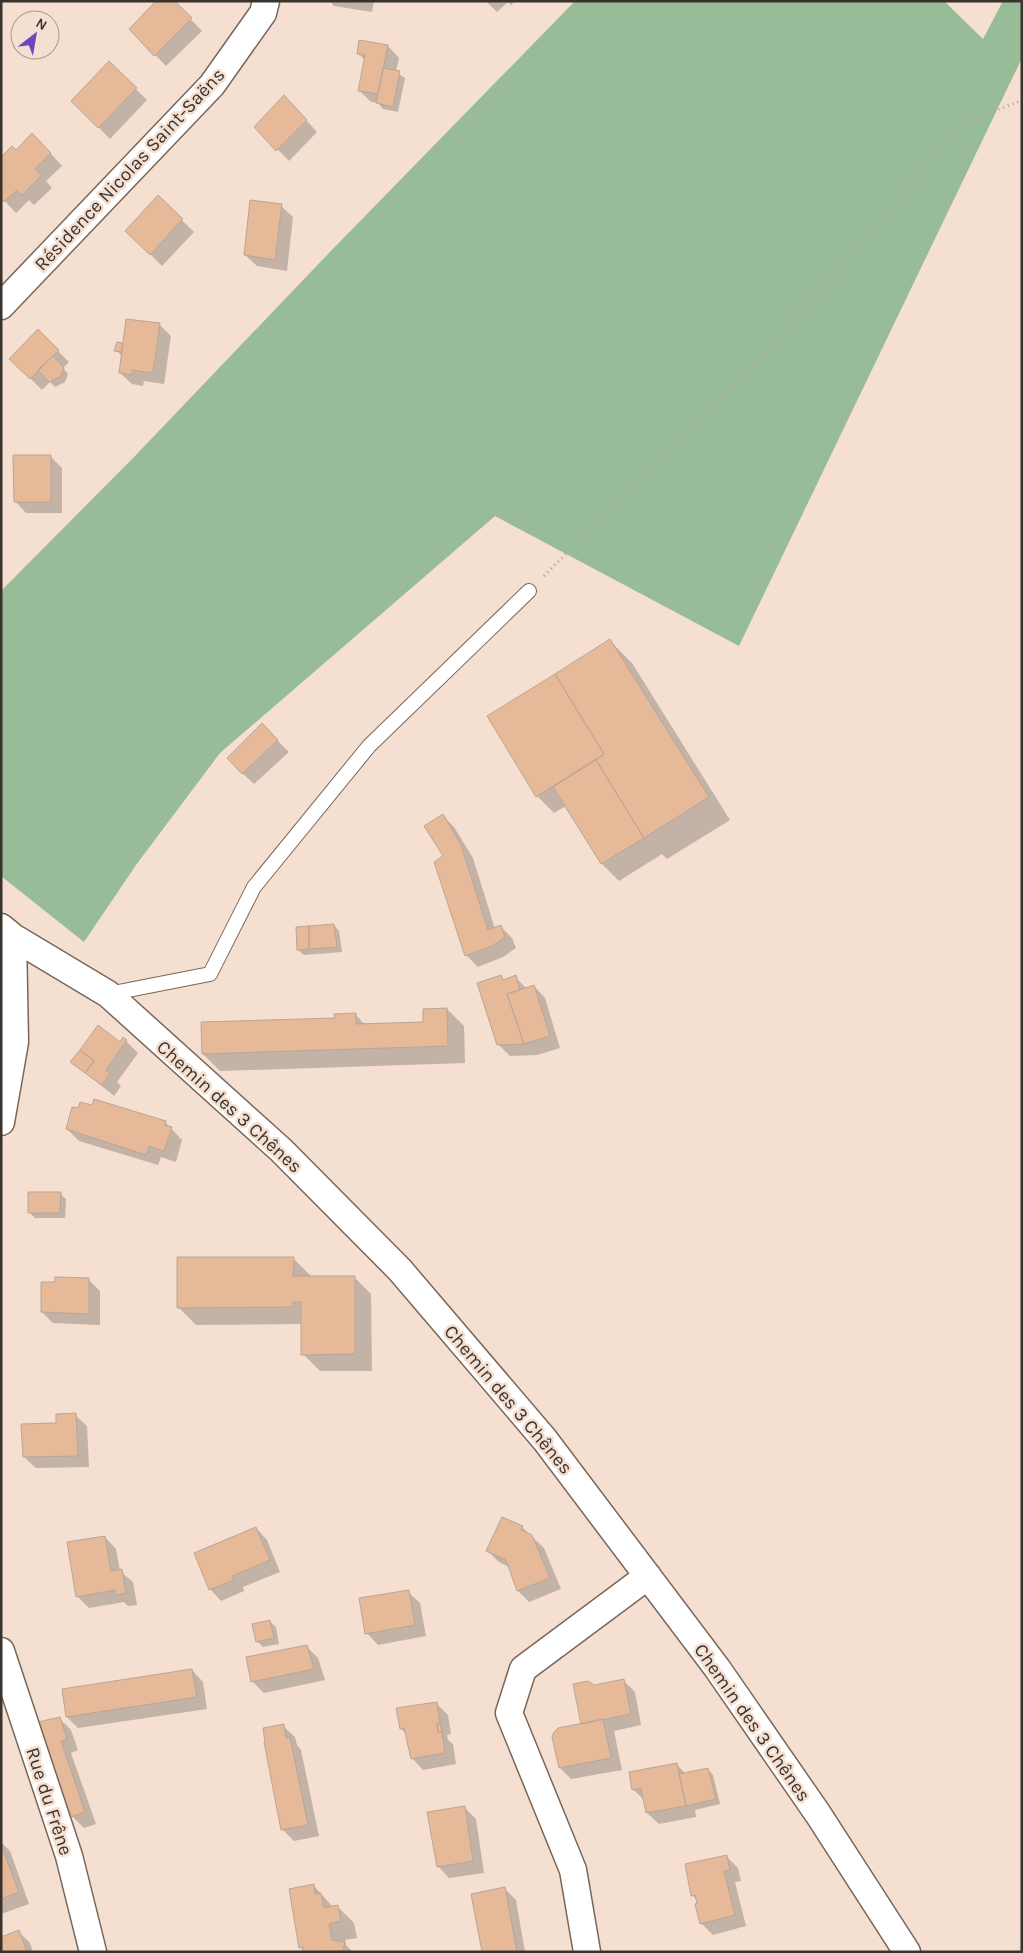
<svg xmlns="http://www.w3.org/2000/svg" width="1023" height="1953" font-family="Karla,sans-serif">
<rect width="100%" height="100%" fill="#f4dfd0"/>
<path fill="#98bc97" d="M575 1H944L983 39 1003 1H1022V58L739 646 495 516 220 753 136 865 84 942 1 876V591L135 456 328 254Z"/>
<path fill="#0003" d="M173 1 202 31 166 66 130 29Z
M330 1H374L372 12 334 6Z
M486 1H515L511 5 508 2 497 12Z
M388 46 399 58 396 72 405 78 398 112 383 109 378 103 371 102 360 91 365 60 358 53Z
M109 63 147 100 110 139 73 101Z
M295 108 317 132 289 161 256 127Z
M44 146 62 166 46 181 52 188 34 205 29 200 16 213 1 197 16 152Z
M158 197 194 232 162 266 127 231Z
M281 206 293 217 287 271 257 266 245 255Z
M159 324 171 336 164 384 144 381 143 386 132 384 120 373 122 356 116 350 122 344 123 346Z
M38 331 69 362 63 368 68 374 65 382 55 387 50 382 42 390 11 359Z
M50 456 62 468V513H26L15 501Z
M610 641 632 663 730 820 667 859 662 854 619 881 602 864 566 806 554 813 537 796Z
M262 725 289 752 254 784 242 773Z
M443 816 454 827 473 858 495 929 501 927 512 938 516 948 503 957 478 967 466 955 445 856Z
M334 925 339 931 342 952 304 955 298 950 297 929Z
M501 977 504 981 515 977 527 989 534 986 545 998 560 1048 537 1055 510 1056 498 1044Z
M447 1009 464 1026 465 1063 220 1071 203 1054 355 1014 365 1025 425 1023Z
M124 1039 138 1053 117 1082 121 1086 114 1096 72 1062 120 1044Z
M79 1110 165 1122 182 1140 176 1162 161 1157 158 1165 79 1141 67 1129Z
M60 1194 66 1199 65 1218H35L29 1212Z
M293 1258 310 1275V1277H354L371 1294 372 1371H320L303 1354 302 1324 196 1325 178 1307Z
M88 1279 100 1291V1325L53 1323 42 1312 56 1284Z
M75 1415 87 1426 89 1467 36 1468 24 1457 58 1425Z
M503 1518 522 1527 544 1548 561 1589 529 1602 518 1591 509 1567 499 1562 488 1551Z
M256 1528 267 1540 280 1572 243 1587 244 1591 221 1601 210 1589Z
M105 1537 116 1549 120 1571 133 1582 137 1605 128 1606 124 1602 89 1608 77 1596Z
M408 1592 420 1603 426 1636 378 1645 367 1633Z
M270 1622 276 1627 279 1644 263 1647 257 1641Z
M306 1646 318 1658 325 1680 264 1693 252 1681Z
M192 1670 203 1682 207 1709 78 1728 67 1717 63 1690Z
M623 1680 635 1692 641 1725 614 1731 622 1770 571 1779 560 1768 583 1725 594 1686Z
M436 1703 448 1715 451 1734 447 1735 448 1740 453 1744 456 1764 423 1770 412 1758 407 1734 401 1729Z
M59 1718 71 1730 78 1750 71 1753 96 1824 84 1828 73 1817 40 1723Z
M283 1726 295 1737 297 1745 301 1750 319 1836 294 1841 282 1829Z
M677 1765 686 1774 708 1769 713 1775 720 1804 695 1810 696 1817 659 1824 647 1813 645 1801 633 1789Z
M465 1808 476 1819 484 1873 449 1878 438 1866Z
M1 1842 10 1851 29 1904 1 1914Z
M726 1856 738 1868 741 1881 735 1882 746 1926 713 1935 701 1923 697 1900 692 1895Z
M313 1885 333 1907 337 1906 354 1923 357 1938 345 1940 346 1945 353 1952H304L300 1947Z
M505 1889 516 1900 525 1952H483Z
M19 1932 30 1943 33 1952H1Z"/>
<path fill="#e6b998" stroke="#b9a698" d="M156 1H175L192 18 154 56 129 29Z
M359 40 388 45 378 94 358 91 365 55 357 54Z
M109 61 137 88 98 128 71 101Z
M383 68 400 71 393 107 376 103Z
M284 95 307 120 276 151 254 127Z
M32 133 51 153 35 169 41 176 22 195 17 190 4 202 1 199V157L12 146 16 150Z
M158 195 183 219 150 255 125 231Z
M250 200 282 204 275 260 244 255Z
M126 319 160 323 153 373 132 370V375L119 373Z
M38 329 59 350 30 379 9 359Z
M117 342 122 343V352L114 351Z
M53 356 64 368 60 377 49 382 38 370Z
M13 455H51V502H14Z
M610 639 709 797 644 838 596 760 604 754 555 674Z
M555 674 604 754 536 797 487 716Z
M262 723 278 740 242 774 227 758Z
M596 760 644 838 601 864 553 787Z
M443 814 461 845 488 930 501 925 505 937 492 946 465 956 434 862 443 856 424 826Z
M334 924 337 947 309 949V926Z
M309 926V949L297 950 296 927Z
M501 975 503 980 516 975 520 990 507 994 524 1044 497 1045 477 983Z
M534 985 550 1036 524 1044 507 994Z
M447 1008 448 1046 202 1054 201 1022 335 1018 334 1014 356 1013V1024L423 1022V1009Z
M98 1025 120 1042 123 1037 127 1040 106 1070 110 1073 102 1085 85 1073 94 1061 80 1050Z
M80 1050 94 1061 85 1073 70 1062Z
M94 1099 166 1121 165 1125 172 1127 164 1151 149 1146 146 1155 66 1129 72 1107 78 1108 80 1102 92 1105Z
M28 1192H61L60 1213H28Z
M177 1257H294L293 1276H355V1354L301 1355V1302H293V1307L177 1308Z
M55 1277 89 1278V1314L41 1312V1282H55Z
M76 1413 78 1456 23 1457 21 1424 56 1423V1414Z
M502 1517 523 1526 521 1530 532 1535 550 1578 517 1591 506 1560 486 1551Z
M256 1527 270 1560 232 1576 234 1580 209 1590 194 1553Z
M105 1536 111 1571 122 1569 126 1593 115 1595V1590L76 1597 67 1542Z
M409 1590 415 1625 365 1634 359 1598Z
M270 1620 274 1638 256 1642 252 1624Z
M307 1645 314 1669 251 1682 246 1657Z
M192 1669 197 1697 66 1717 62 1689Z
M624 1679 631 1714 581 1724 573 1684 588 1681 594 1685Z
M437 1702 440 1723 437 1724 438 1732H442L445 1753 411 1759 404 1728 400 1729 396 1708Z
M60 1717 67 1739 61 1741 85 1812 71 1817 38 1722Z
M603 1719 611 1758 559 1768 552 1737 554 1732 558 1728Z
M440 1723 442 1732H438L437 1724Z
M284 1724 286 1738 290 1737 308 1825 281 1830 264 1742H265L263 1728Z
M677 1763 686 1806 646 1813 641 1788 632 1790 629 1772Z
M708 1768 716 1799 686 1806 679 1774Z
M465 1806 473 1861 437 1867 427 1812Z
M1 1845 19 1892 1 1899Z
M727 1855 730 1870 724 1871 735 1915 700 1924 695 1904 697 1903 695 1895 691 1896 685 1864Z
M314 1884 315 1894 321 1893 324 1908 338 1905 341 1921 329 1924 332 1940 345 1942 343 1951 303 1952V1947L299 1948 289 1889Z
M505 1887 517 1952H482L471 1894Z
M19 1930 27 1952H1V1937Z"/>
<g fill="none" stroke-linecap="round" stroke-linejoin="round">
<g stroke="#79675a" stroke-width="16">
<path id="service" d="M108 994 210 974 254 887 369 746 529 591"/>
</g>
<g stroke="#79675a" stroke-width="29">
<path id="minor" d="M1 306 212 85 263 13 266 1
M13 937 108 994 281 1150 400 1270 545 1440 717 1668 818 1814 907 1952
M1 1122 15 1042 13 937 1 927
M1 1651 69 1856 93 1952
M587 1952 573 1870 509 1713 523 1669 648 1576"/>
</g>
<path stroke="#b2a296" stroke-width="3" stroke-dasharray="1 4" stroke-linecap="butt" d="M544 576 780 337 962 125 1022 100"/>
<use href="#service" stroke="#fff" stroke-width="14"/>
<use href="#minor" stroke="#fff" stroke-width="26"/>
</g>
<g text-anchor="middle" stroke-width="5" stroke-linejoin="round" paint-order="stroke">
<g font-size="19" fill="#3a322c" stroke="#f4dfd0">
<text transform="translate(129 169) rotate(-47)" y="7">Résidence Nicolas Saint-Saëns</text>
<text transform="translate(230 1106) rotate(42)" y="7">Chemin des 3 Chênes</text>
<text transform="translate(509 1399) rotate(50)" y="7">Chemin des 3 Chênes</text>
<text transform="translate(753 1722) rotate(55)" y="7">Chemin des 3 Chênes</text>
<text transform="translate(50 1801) rotate(72)" y="7">Rue du Frêne</text>
</g>
</g>
<rect width="1023" height="1953" fill="none" stroke="#3a322c" stroke-width="5"/>
<g transform="translate(35 35) rotate(31)"><circle r="24" fill="#f4dfd0" stroke="#aa9a8e"/>
<path d="M0-4L9 19L0 12L-9 19Z" fill="#6e47bf"/>
<text y="-8" font-size="14" font-weight="bold" text-anchor="middle" fill="#3a322c">N</text>
</g>
</svg>
